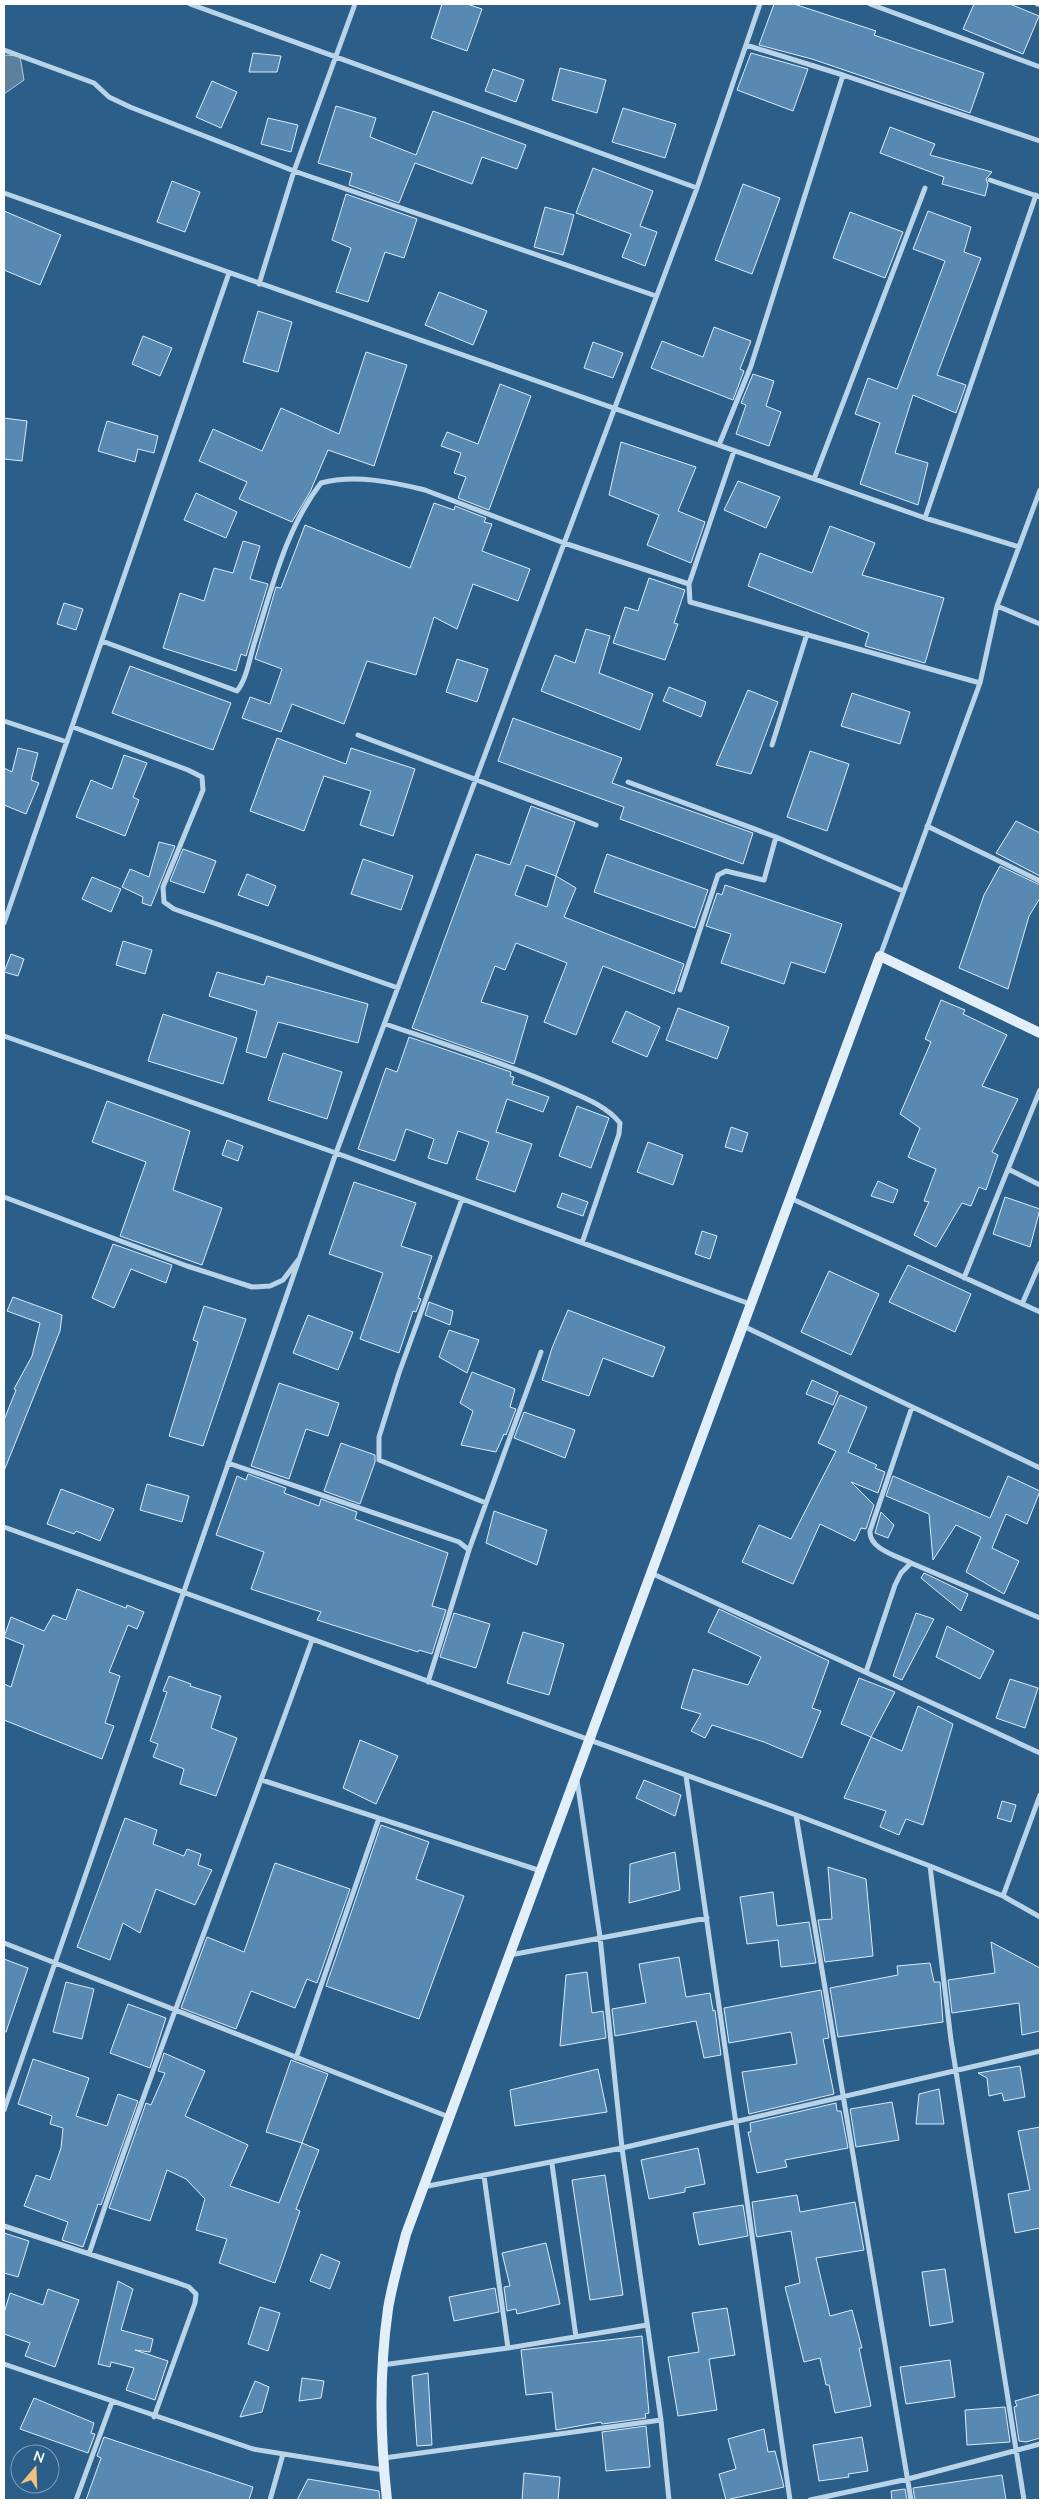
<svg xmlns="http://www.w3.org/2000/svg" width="1044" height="2504" font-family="Mulish,sans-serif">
<rect width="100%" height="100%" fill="#2b5e89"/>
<path fill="#5e809c" stroke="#aecfe8" d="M4 55 20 56 24 80 4 94Z"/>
<path fill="#5889b2" stroke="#dcebf7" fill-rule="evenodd" d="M442 4H467L482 9 467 51 431 38Z
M774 4H794L876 31 874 35 984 73 970 113 812 59 759 45Z
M974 4H1010L1039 16 1023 54 963 29Z
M253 53 281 56 277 72H249Z
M751 53 808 69 793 111 737 90Z
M560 68 606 80 597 113 552 100Z
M493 69 524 80 516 102 485 91Z
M212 81 237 92 221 128 196 117Z
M336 106 376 118 370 137 416 155 433 111 526 145 517 169 482 157 472 184 415 163 399 203 349 185 352 173 318 163Z
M623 108 676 124 665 158 612 142Z
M268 118 298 125 291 152 261 144Z
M890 127 935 144 930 155 992 172 986 179 988 184 985 196 942 184 944 177 880 153Z
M593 168 653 191 640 226 657 232 645 266 622 257 631 234 576 213Z
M172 181 200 192 185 232 157 222Z
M743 184 780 198 752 274 715 260Z
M346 194 417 219 404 258 385 252 368 302 336 292 351 248 332 240Z
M545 207 574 215 563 255 534 247Z
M4 211 61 235 40 285 4 270Z
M928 211 971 227 964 252 981 258 937 375 966 385 956 413 913 395 895 453 928 463 918 505 860 484 880 423 855 414 868 378 897 389 945 261 913 249Z
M850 212 903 232 885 278 833 258Z
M439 292 487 311 473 345 425 325Z
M258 311 292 322 278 372 243 362Z
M714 327 751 341 740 369 744 371 733 400 651 368 662 341 703 357Z
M143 336 172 348 160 376 132 364Z
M593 342 623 353 613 378 584 368Z
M366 352 407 365 374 466 328 450 310 492 292 522 239 499 247 482 199 461 213 429 262 451 281 408 339 434Z
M753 374 774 381 766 406 781 412 769 446 736 434 746 405 741 403Z
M500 384 531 396 489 510 458 498 466 477 454 473 461 453 441 446 447 432 478 444Z
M4 418 27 421 22 461 4 459Z
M107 421 158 436 154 453 138 449 135 462 98 451Z
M621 442 696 467 678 511 705 522 691 563 647 545 659 515 609 495Z
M738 481 780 497 766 528 724 510Z
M196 493 237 512 226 538 184 520Z
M434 503 454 510 455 506 486 518 484 522 492 524 482 551 530 569 518 601 473 584 457 629 434 617 416 675 367 661 344 724 292 704 281 732 242 718 250 697 270 704 282 669 255 659 276 587 281 588 305 525 410 568Z
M830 526 875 543 862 575 944 598 925 663 865 646 869 633 748 586 760 553 812 573Z
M243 541 260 546 250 579 268 584 246 656 241 654 236 671 163 648 180 593 204 601 214 568 233 573Z
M649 578 685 590 674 623 678 624 665 660 613 643 625 607 638 611Z
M64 603 83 609 76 630 57 624Z
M586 629 610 636 599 673 653 694 640 730 541 691 555 655 575 663Z
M457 659 488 669 477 702 446 692Z
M130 666 231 703 213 750 112 713Z
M669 687 706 702 701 717 663 701Z
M748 690 778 702 751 774 716 765Z
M852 693 910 712 900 744 841 726Z
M513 718 622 758 612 783 753 833 743 864 620 819 624 807 498 761Z
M277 738 346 764 351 748 415 769 393 836 360 825 371 791 324 776 304 831 250 811Z
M18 748 38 753 31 780 39 783 26 814 4 805V768L12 772Z
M810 751 849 764 827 831 787 817Z
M124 755 147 763 133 797 139 800 125 836 76 817 91 780 112 789Z
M531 806 575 822 556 876 576 888 564 917 684 964 674 994 603 966 576 1035 544 1022 567 963 516 943 505 970 495 966 481 1002 528 1016 514 1064 412 1028 476 854 510 865ZM526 865 556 876 547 907 515 895Z
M1016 821 1040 833V876L996 853Z
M159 842 175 846 151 906 142 903 143 897 122 887 130 869 149 877Z
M183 849 216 861 204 893 170 881Z
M607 854 708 890 695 928 594 892Z
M363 859 413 876 401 910 351 894Z
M1000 866 1040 885V898L1029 916 1008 989 959 968 984 895Z
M247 874 276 886 268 906 238 895Z
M92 877 121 889 111 912 82 899Z
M725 885 842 924 825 973 791 962 784 984 721 963 731 934 706 926 717 893 722 895Z
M123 941 152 950 145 974 116 965Z
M11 954 24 959 18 976 4 972Z
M217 972 264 985 267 976 368 1004 358 1043 278 1022 266 1058 246 1052 257 1011 209 996Z
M941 1000 965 1010 963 1014 1007 1035 982 1086 1018 1099 992 1152 998 1155 986 1190 979 1187 971 1206 962 1203 936 1247 914 1235 929 1202 924 1201 936 1169 908 1157 920 1128 900 1114 931 1042 925 1039Z
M678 1008 729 1027 717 1059 666 1040Z
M626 1011 660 1027 647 1057 612 1042Z
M163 1014 237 1038 223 1084 148 1061Z
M409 1037 511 1072 510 1076 514 1077 512 1084 549 1097 543 1112 507 1099 496 1132 532 1144 515 1192 476 1179 489 1142 458 1131 447 1164 428 1158 434 1139 406 1129 395 1161 358 1149 386 1068 397 1072Z
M283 1053 342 1072 327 1119 268 1100Z
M107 1101 190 1131 173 1190 222 1208 202 1265 120 1236 146 1162 92 1142Z
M577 1106 609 1118 591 1168 559 1156Z
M731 1127 748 1133 742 1152 725 1147Z
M227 1140 243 1146 238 1161 222 1155Z
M648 1142 683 1155 673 1185 637 1172Z
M878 1181 898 1190 893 1203 871 1196Z
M354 1182 416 1203 401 1246 432 1256 418 1298 421 1299 416 1312 413 1311 399 1353 360 1339 383 1273 329 1254Z
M562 1193 588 1202 583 1216 557 1207Z
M1005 1197 1040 1209 1030 1247 993 1234Z
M702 1231 717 1236 710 1259 695 1254Z
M113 1244 172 1265 166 1283 131 1269 114 1308 92 1298Z
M908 1265 971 1294 955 1332 889 1302Z
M829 1271 879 1294 851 1355 801 1332Z
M13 1297 62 1315 60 1331 4 1471V1420L16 1390 14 1389 32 1356 40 1323 7 1311Z
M429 1302 453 1311 450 1325 425 1315Z
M204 1306 246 1319 203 1446 169 1436 198 1342 193 1340Z
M568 1310 665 1347 653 1377 603 1358 589 1396 542 1380 552 1348Z
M308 1315 353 1332 338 1370 293 1353Z
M449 1330 479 1340 467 1373 439 1357Z
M472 1372 515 1389 510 1407 516 1409 506 1435 504 1434 496 1452 461 1445 473 1411 460 1403Z
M812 1380 838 1392 833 1405 806 1394Z
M279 1383 339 1403 328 1436 306 1429 289 1479 251 1466Z
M840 1395 867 1407 848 1452 877 1465 875 1468 885 1472 878 1493 851 1482 874 1505 866 1529 861 1528 855 1541 820 1524 793 1584 742 1562 759 1525 791 1539 836 1451 818 1443Z
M524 1412 575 1430 565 1458 514 1438Z
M341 1443 375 1455V1462L360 1504 324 1491Z
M248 1474 286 1488 284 1493 319 1506 321 1499 357 1512 355 1519 448 1553 432 1606 446 1610 432 1654 419 1650 418 1652 317 1620 321 1612 251 1589 264 1552 216 1535 237 1476 246 1480Z
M893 1476 990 1518 1008 1476 1040 1491 1027 1524 1006 1514 992 1548 1019 1561 1004 1594 966 1572 981 1537 956 1525 933 1560 929 1514 886 1496Z
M147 1484 189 1496 182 1522 140 1510Z
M61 1489 114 1509 100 1541 76 1531 74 1534 47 1524Z
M494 1511 547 1530 537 1565 486 1543Z
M881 1512 894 1525 888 1538 875 1533Z
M924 1573 968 1594 961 1611 921 1578Z
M77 1589 126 1608 127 1605 144 1612 137 1629 128 1625 109 1672 120 1676 105 1723 114 1726 102 1759 4 1720V1684L11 1687 24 1645 4 1637 11 1617 44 1631 53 1615 66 1620Z
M719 1609 829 1661 812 1708 821 1711 802 1758 764 1742 712 1725 705 1738 691 1731 701 1714 681 1708 693 1669 748 1685 761 1657 708 1632Z
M454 1613 490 1624 476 1668 440 1657Z
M916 1613 934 1619 902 1680 893 1676Z
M947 1626 994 1651 980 1679 936 1657Z
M523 1632 564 1644 549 1695 507 1683Z
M169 1676 191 1684 190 1686 221 1696 211 1728 237 1738 216 1796 180 1784 184 1769 153 1757 158 1744 150 1741 167 1692 163 1691Z
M859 1678 895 1692 871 1737 841 1724Z
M1010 1679 1038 1688 1025 1728 996 1718Z
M918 1706 953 1724 923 1825 906 1819 899 1835 880 1827 886 1811 844 1798 871 1737 902 1751Z
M360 1740 398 1756 376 1804 343 1788Z
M644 1780 681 1795 675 1816 636 1798Z
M1002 1801 1016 1805 1011 1822 997 1818Z
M125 1818 157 1830 153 1844 184 1856 187 1849 201 1854 198 1865 212 1870 195 1905 156 1889 140 1933 123 1923 110 1960 77 1947Z
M381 1825 429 1842 416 1879 464 1896 419 2019 326 1986Z
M675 1852 680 1890 629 1903 630 1864Z
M275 1863 350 1889 317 1983 307 1979 295 2008 251 1991 236 2029 181 2008 207 1937 244 1952Z
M828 1867 866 1879 873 1956 825 1962 818 1920 832 1919Z
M773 1892 777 1926 809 1922 816 1963 781 1967 778 1940 747 1944 740 1897Z
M991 1942 1040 1968V2031L1022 2035 1019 2003 952 2013 948 1980 995 1973Z
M679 1957 686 1997 710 1993 713 2011 715 2010 721 2055 704 2058 696 2021 615 2036 612 2009 646 2003 639 1964Z
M4 1959 28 1968 6 2032H4Z
M930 1963 934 1982H940L943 2022 838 2037 830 1988 898 1975 897 1966Z
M587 1972 592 2013 603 2011 606 2038 560 2046 566 1975Z
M66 1982 94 1989 82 2039 53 2032Z
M821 1990 829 2038 823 2039 834 2094 749 2114 742 2072 797 2064 791 2032 729 2043 724 2008Z
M128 2004 166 2018 150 2068 110 2053Z
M164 2053 205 2071 185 2116 248 2145 230 2186 279 2203 302 2143 319 2150 296 2209 300 2211 275 2283 219 2263 227 2239 196 2230 205 2199 186 2179 167 2170 150 2221 109 2208 146 2103 151 2105 165 2073 158 2071Z
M33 2059 89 2078 76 2116 107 2126 118 2094 138 2101 101 2205 98 2204 83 2247 62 2240 68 2222 24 2206 36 2175 50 2180 61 2148 63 2128 50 2124 52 2116 18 2104Z
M291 2060 328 2074 302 2143 266 2132Z
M1020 2066 1025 2097 1004 2101 1002 2093 989 2096 987 2078 978 2073Z
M598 2069 607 2112 515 2126 510 2090Z
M939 2089 944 2124H916L919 2094Z
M892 2102 899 2140 856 2147 850 2109Z
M836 2103 837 2111H841L848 2148 785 2160 787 2167 757 2173 748 2132H751L750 2123Z
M1040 2127V2228L1015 2233 1008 2194 1030 2190 1018 2131Z
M698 2148 705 2184 685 2188V2192L649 2199 641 2160Z
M605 2175 623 2295 590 2300 572 2180Z
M797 2195 800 2212 855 2202 864 2250 816 2258 830 2316 852 2310 862 2348H859L871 2406 835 2413 829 2385H826L820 2358 804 2362 785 2287 800 2283 791 2231 757 2237 756 2234 752 2202Z
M743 2205 748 2236 699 2245 693 2213Z
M4 2233 29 2241 18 2277 4 2273Z
M546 2243 560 2304 517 2314 516 2309 507 2311 504 2287 510 2286 502 2253Z
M321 2254 340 2262 330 2289 310 2281Z
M945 2269 953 2322 930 2326 922 2272Z
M118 2281 133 2289 121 2330 153 2339 150 2352 135 2350 168 2361 155 2400 126 2390 134 2368 111 2362 110 2367 98 2364Z
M495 2288 499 2312 454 2321 449 2297Z
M48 2289 79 2300 55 2367 25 2356 30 2343 4 2334V2313L10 2293 43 2305Z
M260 2307 280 2313 268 2351 248 2344Z
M727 2308 735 2355 709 2359 717 2410 678 2416 668 2357 699 2352 692 2313Z
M642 2336 649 2413 645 2414 646 2418 602 2424 601 2422 556 2430 552 2392 526 2395 521 2350Z
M950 2360 955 2397 906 2404 900 2367Z
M428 2373 432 2445 417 2446 412 2376Z
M302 2378 324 2381 321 2398 299 2401Z
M255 2381 269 2387 262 2412 240 2417Z
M1040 2394V2438L1026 2442 1019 2441 1014 2407 1017 2406 1015 2401Z
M34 2398 94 2423 91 2433 95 2434 88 2453 20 2429Z
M1005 2407 1010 2442 967 2445 965 2410Z
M646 2426 650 2467 606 2471 602 2432Z
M764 2429 768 2452 775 2451 784 2487 726 2500 719 2474 736 2469 728 2439Z
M104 2437 253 2487 249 2500H86L101 2458 97 2456Z
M862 2437 868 2471 848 2474 849 2477 819 2481 813 2445Z
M524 2473 560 2477 558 2500H522Z
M1002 2475 1006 2500H915L913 2488Z
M308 2479 379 2491 380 2500H297Z
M905 2489 907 2500H892L891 2491Z"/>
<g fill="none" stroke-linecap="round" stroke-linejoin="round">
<path stroke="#b9d3e8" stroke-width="5" d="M190 4 697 188
M870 4 1040 67
M1037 4 1040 5
M746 45 843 75 1040 141
M4 50 94 83 109 97 130 107 294 171 656 296
M990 180 1040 197
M4 193 925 518 1019 547
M259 284 294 171 355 4
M719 445 751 366 843 75
M814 479 925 188
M925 518 1036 195
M689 584 734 451
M997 606 1040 624
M102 641 237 691C247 679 250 656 255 641 272 588 286 528 321 483 354 474 393 482 425 490L564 543 689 584 690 602 980 683
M4 721 67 742
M73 727 188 770 202 777 203 790 163 887 164 902 174 909 398 988
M358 735 596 825
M772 745 807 634
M628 782 776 837 903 891
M927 826 1040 881
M4 923 229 273
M880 956 980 683 997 606 1040 490
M680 990 718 875 726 871 764 880 776 837
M385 1024C444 1044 504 1063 562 1088 582 1097 606 1105 620 1123L619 1134 582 1243
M4 1036 336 1153 750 1304
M1008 1169 1040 1185
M4 1197 187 1266 252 1287 270 1286 283 1280 299 1259
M790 1198 1040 1312
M462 1199 399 1373 379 1437V1460L486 1503
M964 1278 1040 1090
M1022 1304 1040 1263
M743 1326 1040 1468
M228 1463 459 1542 469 1550 428 1682
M4 1527 796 1815 930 1866 1003 1896 1040 1917
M469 1550 541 1352
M911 1563C897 1556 869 1549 870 1531L912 1407
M651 1573 1040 1753
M866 1672 895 1585 901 1573 911 1563 1040 1618
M686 1776 790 2500
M262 1780 541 1871
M577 1780 600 1937 622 2148 661 2420 669 2500
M796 1815 911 2500
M930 1866 951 2040 1024 2500
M1003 1896 1040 1795
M4 1943 449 2117
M510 1955 707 1918
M296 2058 379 1818
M4 2110 336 1153 697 188 760 4
M552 2164 576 2337
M484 2176 508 2348
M423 2187 622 2148 1040 2051
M4 2226 178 2283 189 2287 196 2294 195 2303 154 2417
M89 2254C158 2047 239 1845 312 1640
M4 2364 253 2449 384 2470
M382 2365 508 2348 647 2325
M384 2458 661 2420
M76 2500 112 2402
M270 2500 283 2454
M810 2500 908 2479 1040 2444"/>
<path stroke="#e2eef8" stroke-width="10" d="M387 2500C380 2437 379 2372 388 2309 392 2284 400 2258 406 2234L880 956 1040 1033"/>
</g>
<rect width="1044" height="2504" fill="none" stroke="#ffffff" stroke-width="10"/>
<g transform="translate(35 2469) rotate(19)"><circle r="24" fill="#2b5e89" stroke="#809eb8"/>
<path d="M0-4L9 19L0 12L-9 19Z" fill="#eec381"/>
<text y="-8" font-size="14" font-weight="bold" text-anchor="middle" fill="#ffffff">N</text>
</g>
</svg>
